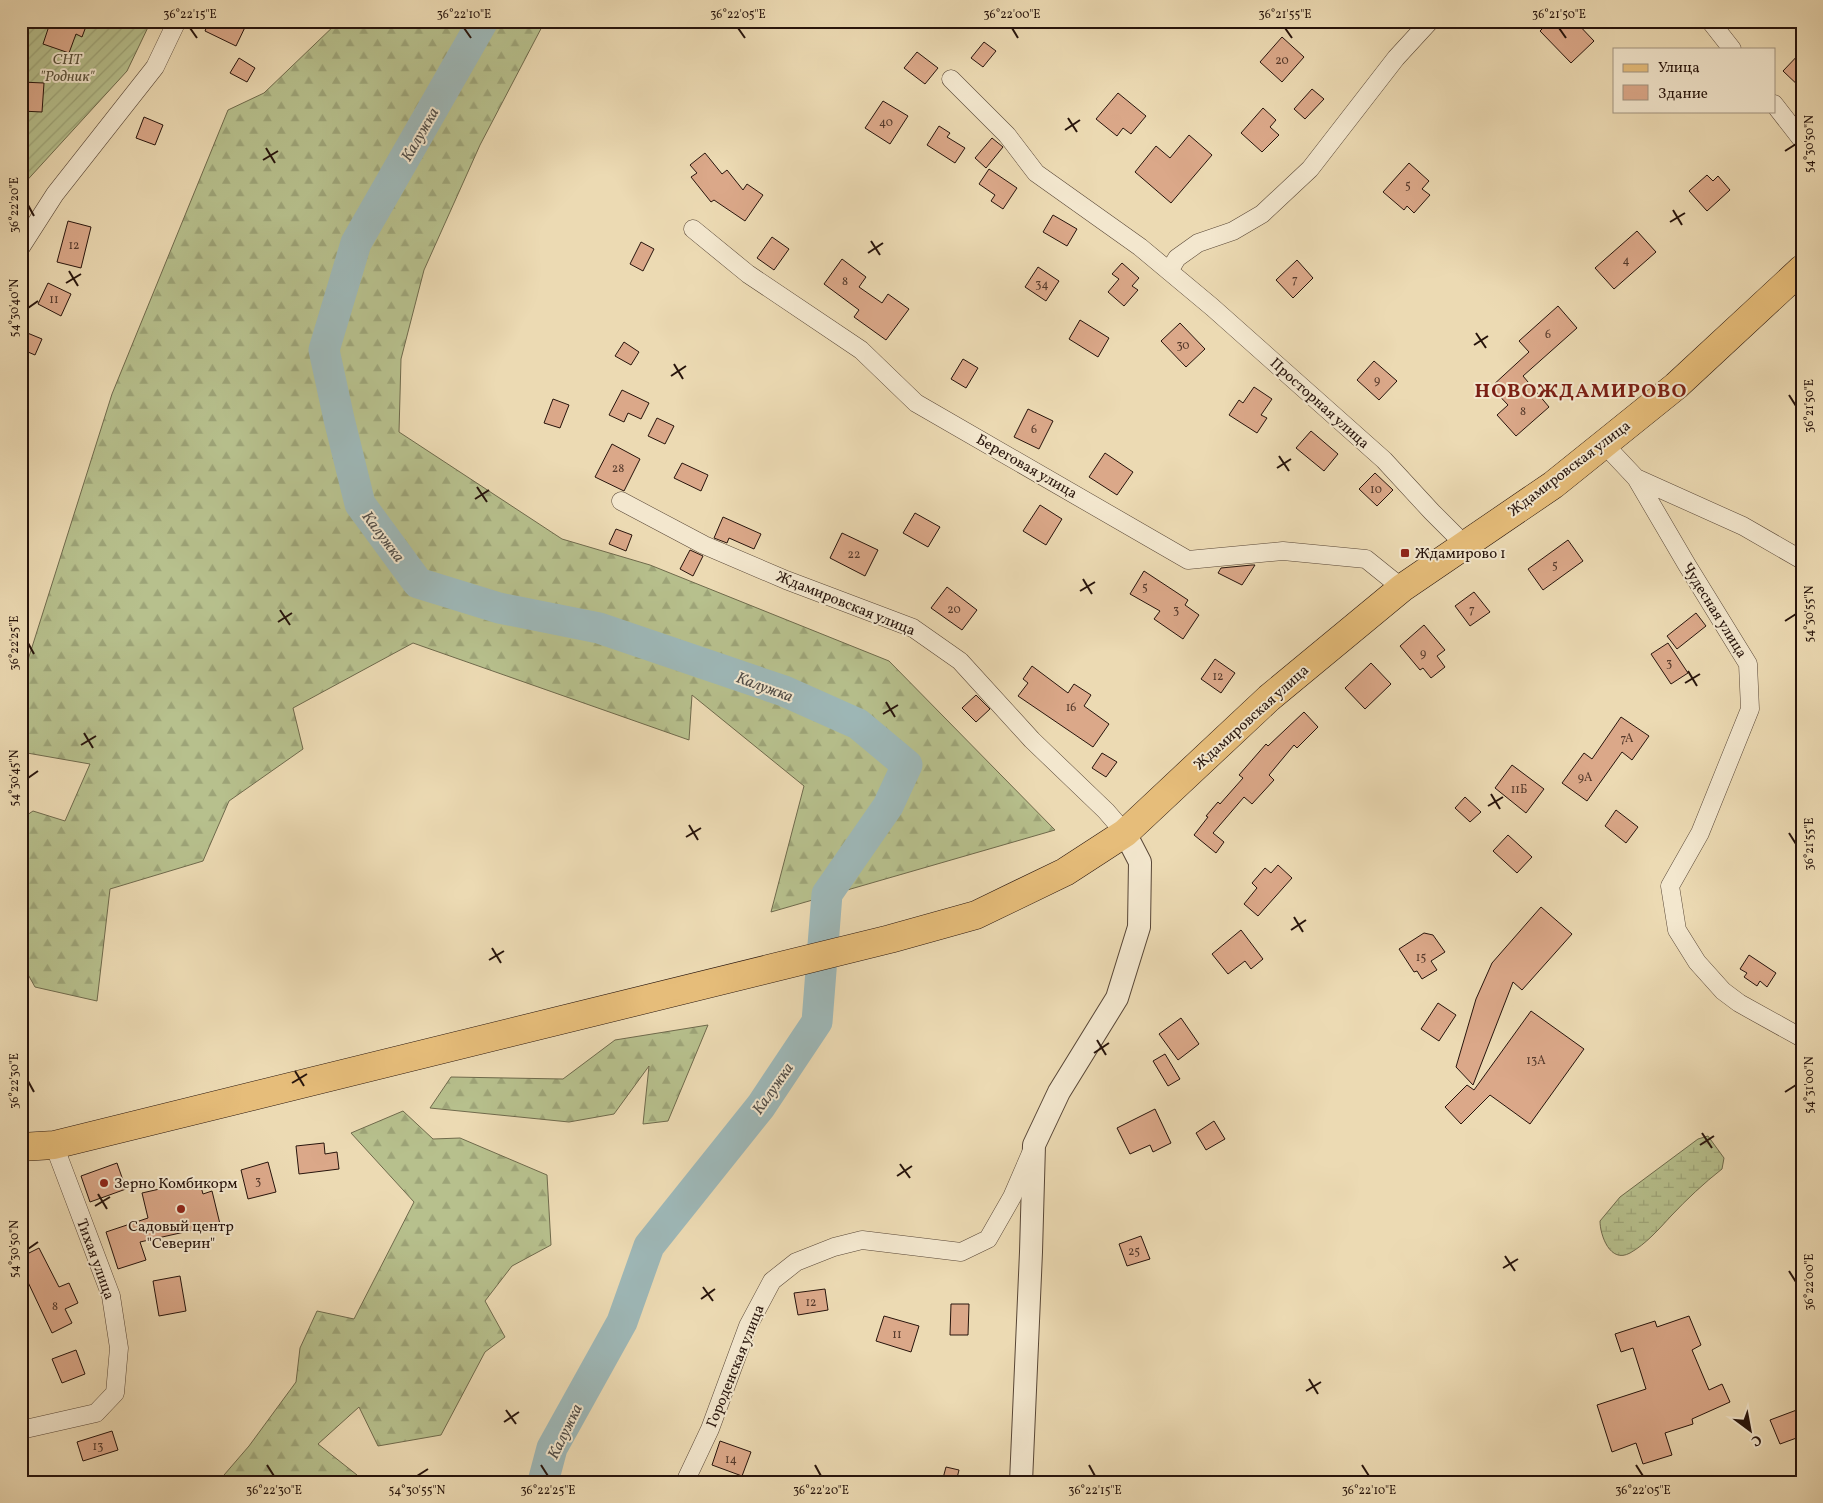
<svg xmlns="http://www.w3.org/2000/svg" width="1823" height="1503" font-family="Vollkorn,serif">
<defs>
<pattern id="forest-firs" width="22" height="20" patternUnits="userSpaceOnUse" patternTransform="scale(1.25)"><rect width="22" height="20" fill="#b7c08d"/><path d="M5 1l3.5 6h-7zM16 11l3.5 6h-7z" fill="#9da478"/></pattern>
<pattern id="wetland-marsh" width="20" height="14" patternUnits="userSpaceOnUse" patternTransform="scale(1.25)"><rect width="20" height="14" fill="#b7c08d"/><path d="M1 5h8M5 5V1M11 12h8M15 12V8" fill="none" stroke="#9da478"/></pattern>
<pattern id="garden-furrows" width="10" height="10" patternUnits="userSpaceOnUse" patternTransform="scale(1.25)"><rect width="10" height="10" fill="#b7c08d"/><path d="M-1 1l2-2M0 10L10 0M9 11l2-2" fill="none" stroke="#9da478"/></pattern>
</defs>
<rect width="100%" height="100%" fill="#ecdab3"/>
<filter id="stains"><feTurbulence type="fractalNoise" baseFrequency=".004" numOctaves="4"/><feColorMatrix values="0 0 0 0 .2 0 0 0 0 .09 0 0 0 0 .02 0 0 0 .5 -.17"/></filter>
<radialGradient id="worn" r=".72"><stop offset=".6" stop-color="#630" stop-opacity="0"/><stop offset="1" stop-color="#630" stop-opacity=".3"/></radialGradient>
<path fill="url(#forest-firs)" stroke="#6f6a4c" d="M339 21H545L480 145 424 270 401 359 399 432 562 539 650 565 889 661 1055 830 771 912 804 786 692 695 689 740 413 643 293 708 303 749 229 801 203 861 110 889 97 1001 35 987 21 962V819L33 811 65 821 90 764 27 753 21 726V682L112 394 228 110 264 93Z
M708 1025 668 1121 643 1124 649 1066 614 1114 569 1122 430 1108 451 1077 563 1079 615 1040Z
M403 1111 433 1139 460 1138 547 1175 551 1245 512 1266 485 1301 505 1337 485 1352 441 1435 378 1446 359 1407 318 1444 357 1475 355 1482H218L249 1446 296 1382 300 1348 317 1311 354 1319 414 1202 351 1133Z
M161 1476 170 1482H106Z"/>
<path fill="url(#wetland-marsh)" stroke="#6f6a4c" d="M1708 1136 1724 1158 1722 1169C1704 1183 1687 1199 1671 1216 1659 1229 1646 1244 1630 1253 1610 1264 1600 1235 1600 1221L1620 1197 1698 1139Z"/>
<path fill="url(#garden-furrows)" stroke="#6f6a4c" d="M21 21H151L127 71 21 187Z"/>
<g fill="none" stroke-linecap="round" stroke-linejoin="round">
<path stroke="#9eb8b8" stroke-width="31" d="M483 21 356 243 324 350 339 419 360 504 418 583 499 608 599 628 784 691 858 724 907 765 888 806 827 894 817 1022 761 1106 649 1246 622 1322 552 1448 543 1482"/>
</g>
<path fill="#dba889" stroke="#27140c" d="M44 21H88L82 37 76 34 69 53 43 44 49 26 44 24Z
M209 21H248L236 46 205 31Z
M1550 21H1575L1594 41 1571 63 1540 31Z
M1282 37 1304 57 1282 82 1260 62Z
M984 42 996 51 983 67 971 58Z
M1802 51V89L1783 71Z
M917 52 938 68 925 84 904 68Z
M239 58 255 68 247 82 230 73Z
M21 82 44 83 42 112 21 111Z
M1312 89 1324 99 1305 119 1294 109Z
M1118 93 1146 116 1131 134 1123 128 1117 136 1096 119Z
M883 101 908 116 890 144 865 128Z
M1263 108 1276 120 1270 127 1279 135 1262 152 1241 133Z
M144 117 163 125 155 145 136 138Z
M939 126 950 133 947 137 965 148 955 163 927 145Z
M1189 135 1212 155 1171 203 1135 172 1156 146 1170 158Z
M992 138 1003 147 986 168 975 158Z
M705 153 722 174 727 170 743 190 747 184 763 195 745 221 714 200 711 202 691 177 697 173 690 165Z
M1409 163 1429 181 1422 189 1430 195 1414 213 1407 206 1404 210 1383 192Z
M989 169 1017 188 1003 209 991 201 995 195 979 184Z
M1707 175 1713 181 1718 176 1730 190 1707 211 1689 191Z
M1053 215 1077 229 1067 246 1043 232Z
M68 221 91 227 81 268 57 262Z
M1637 231 1656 252 1614 289 1595 268Z
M772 237 789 249 774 270 757 258Z
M641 242 654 249 643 271 630 264Z
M842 259 866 277 859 287 882 303 888 294 909 309 886 340 854 317 859 310 824 284Z
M1297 260 1313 278 1293 298 1276 280Z
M1122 263 1139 278 1132 286 1138 290 1124 306 1108 292 1119 279 1112 274Z
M1038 267 1059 281 1046 301 1025 287Z
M48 283 71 294 61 316 38 304Z
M1558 306 1577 328 1523 376 1549 407 1516 436 1497 415 1508 405 1491 387 1529 352 1519 341Z
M1080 320 1109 338 1098 357 1069 339Z
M1180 323 1205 349 1186 367 1161 341Z
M25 332 42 339 35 355 21 349V339Z
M624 342 639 352 631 365 615 356Z
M963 359 978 368 966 388 951 379Z
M1374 361 1397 381 1379 400 1357 380Z
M1254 387 1272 399 1261 415 1267 418 1257 433 1229 415 1239 400 1243 403Z
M622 390 649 403 641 419 628 413 624 422 609 415Z
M553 399 569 405 560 428 544 423Z
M1028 409 1053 421 1039 449 1014 437Z
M657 418 674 426 665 444 648 436Z
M1311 431 1338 454 1324 471 1296 448Z
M612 444 640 459 624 491 595 477Z
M1105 453 1133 472 1117 495 1089 477Z
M682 463 708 475 701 491 674 478Z
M1375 473 1393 490 1377 506 1359 489Z
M1040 505 1062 519 1046 545 1023 531Z
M915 513 940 527 928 547 903 533Z
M723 517 761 534 754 549 729 538 727 543 714 538Z
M616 529 632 535 626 551 609 544Z
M842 533 878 550 865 576 830 558Z
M1568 540 1583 561 1543 590 1528 569Z
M690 550 703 556 693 576 680 569Z
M1252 565H1255L1242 585 1218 573 1221 568Z
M1144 571 1188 600 1185 605 1199 615 1183 639 1154 619 1160 611 1130 594Z
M947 587 977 610 962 630 931 608Z
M1474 592 1490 612 1470 626 1455 606Z
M1696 613 1706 626 1677 649 1667 636Z
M1424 625 1445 650 1437 656 1445 667 1431 678 1423 668 1420 670 1400 646Z
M1668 643 1688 673 1671 684 1651 654Z
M1215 659 1235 673 1221 693 1201 679Z
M1371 663 1391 684 1365 709 1345 688Z
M1032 666 1068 693 1074 684 1091 695 1084 706 1109 724 1093 747 1018 696 1028 683 1023 679Z
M976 695 990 709 976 722 962 708Z
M1304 712 1318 727 1297 748 1294 745 1269 775 1274 780 1252 804 1244 797 1213 833 1224 842 1216 853 1194 835 1208 817 1206 816 1218 802 1220 804 1243 778 1239 775 1266 744 1268 746Z
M1621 717 1649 736 1632 760 1622 752 1587 801 1562 783 1584 753 1592 759Z
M1102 753 1117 762 1106 777 1092 768Z
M1512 765 1544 789 1526 813 1495 788Z
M1465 797 1481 812 1470 822 1455 808Z
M1616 810 1638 827 1626 843 1605 826Z
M1508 835 1532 857 1517 873 1493 851Z
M1278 865 1292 878 1258 916 1244 904 1257 888 1252 883 1265 868 1271 873Z
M1541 907 1572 934 1522 990 1513 982 1473 1085 1456 1067 1476 999 1492 963Z
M1241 930 1263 959 1251 969 1245 961 1228 974 1212 954Z
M1424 933 1433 935 1445 952 1431 961 1437 970 1422 979 1417 971 1414 972 1399 949Z
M1749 955 1776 973 1767 987 1760 981 1757 986 1744 977 1747 973 1740 969Z
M1438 1003 1456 1015 1439 1041 1421 1029Z
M1531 1011 1584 1049 1530 1124 1490 1095 1461 1124 1445 1107 1467 1085 1474 1090Z
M1181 1018 1199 1044 1178 1060 1159 1034Z
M1165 1054 1180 1079 1168 1086 1153 1061Z
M1155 1109 1171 1143 1153 1152 1150 1145 1130 1154 1117 1128Z
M1214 1121 1225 1139 1206 1150 1196 1133Z
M324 1143 325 1154 337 1152 339 1169 299 1174 296 1146Z
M268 1162 276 1192 248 1199 241 1170Z
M117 1163 126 1189 90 1202 81 1176Z
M199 1180 203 1194 212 1191 220 1224 140 1242 146 1260 118 1269 106 1232 148 1218 142 1193Z
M1141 1236 1150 1259 1127 1266 1119 1244Z
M39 1248 59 1287 69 1283 78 1303 65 1309 72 1323 52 1333 26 1278 21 1280V1257Z
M180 1276 186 1311 159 1316 153 1281Z
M825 1289 828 1310 798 1315 794 1293Z
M951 1304H969L968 1335H950Z
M884 1316 919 1326 911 1352 876 1341Z
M1689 1316 1701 1345 1692 1350 1709 1390 1722 1384 1730 1402 1692 1419 1693 1424 1665 1433 1672 1455 1643 1464 1636 1443 1612 1452 1597 1405 1646 1389 1633 1348 1621 1352 1615 1334 1655 1321 1657 1327Z
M76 1350 85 1374 62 1383 52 1359Z
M1802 1408V1436L1780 1444 1770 1420Z
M112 1431 118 1450 83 1461 77 1442Z
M720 1441 751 1452 742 1476 712 1465Z
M946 1467 959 1470 956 1482H942Z"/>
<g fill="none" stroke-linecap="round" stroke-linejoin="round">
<g stroke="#584636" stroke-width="19">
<path id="minor" d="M1710 21 1732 49
M951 79 1007 135 1036 173 1140 247 1212 307 1384 460 1432 512 1464 544
M1774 104 1802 140
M693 229 748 274 861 350 916 403 1188 560 1283 551 1366 559 1402 588
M21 247 55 194 155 67 177 21
M1169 271 1177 258 1198 243 1233 231 1262 214 1310 169 1396 58 1430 21
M1604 444 1636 478 1743 526 1802 560
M1636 478 1687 565 1748 664 1750 709 1700 833 1670 886 1677 930 1697 962 1723 991 1739 1003 1802 1038
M621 501 704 545 786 580 913 628 960 661 1032 740 1106 811 1125 833
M21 1430 96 1413 115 1393 119 1348 111 1296 54 1145
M685 1482 710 1429 748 1326 772 1281 796 1262 834 1247 862 1240 961 1252 988 1239 1012 1197 1031 1153"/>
</g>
<g stroke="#584636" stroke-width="24">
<path id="tertiary" d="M1021 1482 1031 1252 1034 1145 1059 1092 1117 998 1139 927 1140 862 1125 833"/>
</g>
<g stroke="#27140c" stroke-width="29">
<path id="primary" d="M21 1147 54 1145 890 939 976 915 1065 872 1125 833 1269 698 1402 588 1553 485 1604 444 1676 386 1802 269"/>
</g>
<use href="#minor" stroke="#f3e7ce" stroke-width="18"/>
<use href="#tertiary" stroke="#f3e7ce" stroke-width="22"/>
<use href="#primary" stroke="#e6bd7a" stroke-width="28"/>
</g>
<path fill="none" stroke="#27140c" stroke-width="2" d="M190 28 197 38M464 28 471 38M738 28 745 38M1012 28 1018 38M1285 28 1292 38M1559 28 1566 38M1068 118 1077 132M1065 130 1080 120M266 148 275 163M1785 151 1796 144M263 160 278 151M28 205 34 216M1673 210 1682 225M1670 222 1685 213M871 241 880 255M868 253 883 243M69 271 78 286M66 283 81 274M28 308 38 301M1476 333 1486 348M1474 345 1488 336M674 364 683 379M671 376 686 366M1789 395 1796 406M1279 456 1289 471M1277 468 1291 459M477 487 487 502M475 499 489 490M1083 579 1092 594M1080 591 1095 582M280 610 290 625M1785 621 1796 614M278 622 292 613M28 643 34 654M1688 671 1697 686M1685 683 1700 674M886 702 895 717M883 714 898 705M84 733 93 748M81 745 96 736M28 778 38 771M1491 794 1500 809M1488 806 1503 797M689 825 698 840M1789 833 1796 844M686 837 701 828M1294 917 1303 932M1291 930 1306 920M492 948 501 963M489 960 504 951M1097 1040 1106 1055M1094 1053 1109 1043M295 1071 304 1086M28 1081 34 1092M292 1083 307 1074M1785 1092 1796 1085M1702 1133 1712 1148M1700 1145 1714 1136M900 1164 910 1178M897 1176 912 1166M98 1194 107 1209M95 1206 110 1197M28 1249 38 1242M1505 1256 1515 1271M1503 1268 1518 1259M1789 1271 1796 1282M703 1287 713 1301M701 1299 715 1289M1309 1379 1318 1394M1306 1391 1321 1382M506 1410 516 1424M504 1422 519 1412M267 1465 274 1476M541 1465 548 1476M815 1465 821 1476M1089 1465 1095 1476M1362 1465 1369 1476M1636 1465 1643 1476M417 1476 428 1469"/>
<g fill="#8f2418" stroke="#f3e7ce" stroke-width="2">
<rect x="1400" y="548" width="10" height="10" rx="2.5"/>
<circle cx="104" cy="1183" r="5"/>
<circle cx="181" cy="1209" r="5"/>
</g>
<g text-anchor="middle" stroke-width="4" stroke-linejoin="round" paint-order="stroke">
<g font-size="12" fill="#54392b">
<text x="1282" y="64">20</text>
<text x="886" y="126">40</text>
<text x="1408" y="189">5</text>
<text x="74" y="249">12</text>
<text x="1626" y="264">4</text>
<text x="1295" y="283">7</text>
<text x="845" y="285">8</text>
<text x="1042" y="288">34</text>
<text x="54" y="303">11</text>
<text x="1548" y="338">6</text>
<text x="1183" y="349">30</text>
<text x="1377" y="384">9</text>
<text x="1523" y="415">8</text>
<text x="1034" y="433">6</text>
<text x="618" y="472">28</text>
<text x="1376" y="493">10</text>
<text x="854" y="558">22</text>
<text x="1555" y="569">5</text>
<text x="1145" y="591">5</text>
<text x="954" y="613">20</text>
<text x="1472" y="613">7</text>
<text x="1176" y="614">3</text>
<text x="1423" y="657">9</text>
<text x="1669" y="667">3</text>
<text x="1218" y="680">12</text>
<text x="1071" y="711">16</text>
<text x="1627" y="742">7А</text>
<text x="1585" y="781">9А</text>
<text x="1519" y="793">11Б</text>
<text x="1421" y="961">15</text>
<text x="1536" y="1064">13А</text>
<text x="258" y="1185">3</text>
<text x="1134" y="1255">25</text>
<text x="811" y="1306">12</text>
<text x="55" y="1310">8</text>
<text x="897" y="1338">11</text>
<text x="98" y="1450">13</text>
<text x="731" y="1463">14</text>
</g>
<g font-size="15" font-style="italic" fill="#595039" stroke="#f3e7ce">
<text x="67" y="64">СНТ<tspan x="67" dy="17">"Родник"</tspan></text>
</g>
<g font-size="15" fill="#27140c" stroke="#f3e7ce">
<text transform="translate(1320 403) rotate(42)" y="5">Просторная улица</text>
<text transform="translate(1027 466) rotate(30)" y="5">Береговая улица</text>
<text transform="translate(1569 468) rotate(-37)" y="5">Ждамировская улица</text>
<text transform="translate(846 603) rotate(22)" y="5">Ждамировская улица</text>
<text transform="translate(1715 610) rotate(58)" y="5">Чудесная улица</text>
<text transform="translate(1251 717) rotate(-42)" y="5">Ждамировская улица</text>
<text transform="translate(96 1259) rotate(70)" y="5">Тихая улица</text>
<text transform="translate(735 1366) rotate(-68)" y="5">Городенская улица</text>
</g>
<g font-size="15" fill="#27140c" stroke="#f3e7ce" text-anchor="start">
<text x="1415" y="558">Ждамирово 1</text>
<text x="114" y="1188">Зерно Комбикорм</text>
<text x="181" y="1231" text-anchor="middle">Садовый центр<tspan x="181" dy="17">"Северин"</tspan></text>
</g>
<g font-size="16" font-style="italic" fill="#514d48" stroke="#f3e7ce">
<text transform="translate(419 134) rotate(-60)" y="6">Калужка</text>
<text transform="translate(384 536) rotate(53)" y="6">Калужка</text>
<text transform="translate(765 686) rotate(20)" y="6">Калужка</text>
<text transform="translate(772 1088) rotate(-55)" y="6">Калужка</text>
<text transform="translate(564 1431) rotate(-64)" y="6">Калужка</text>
</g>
<g font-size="20" font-weight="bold" letter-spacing="1" fill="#7a1f14" stroke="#f3e7ce">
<text x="1581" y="397">НОВОЖДАМИРОВО</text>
</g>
</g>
<rect width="1823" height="1503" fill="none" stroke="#ecdab3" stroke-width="55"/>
<rect x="1613" y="48" width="162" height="65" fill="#f3e7ce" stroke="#a19380"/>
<rect x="1623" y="64" width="25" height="8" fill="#e6bd7a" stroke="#a19380"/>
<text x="1658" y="72" font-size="15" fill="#27140c">Улица</text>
<rect x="1623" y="85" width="25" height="15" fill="#dba889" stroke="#a19380"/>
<text x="1658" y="98" font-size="15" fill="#27140c">Здание</text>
<g transform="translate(1750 1430) rotate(148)" stroke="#f3e7ce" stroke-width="4" paint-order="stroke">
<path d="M0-4L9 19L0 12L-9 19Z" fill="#27140c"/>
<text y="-8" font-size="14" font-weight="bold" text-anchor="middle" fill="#27140c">С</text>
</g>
<rect x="28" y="28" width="1768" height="1448" fill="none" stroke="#27140c" stroke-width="2"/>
<g font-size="12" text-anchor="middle" fill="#27140c">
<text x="190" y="18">36°22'15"E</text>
<text x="464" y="18">36°22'10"E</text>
<text x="738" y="18">36°22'05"E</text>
<text x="1012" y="18">36°22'00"E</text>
<text x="1285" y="18">36°21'55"E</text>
<text x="1559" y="18">36°21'50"E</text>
<text transform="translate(1809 144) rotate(-90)" y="4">54°30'50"N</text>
<text transform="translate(14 205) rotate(-90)" y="4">36°22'20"E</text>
<text transform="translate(14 308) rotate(-90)" y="4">54°30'40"N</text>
<text transform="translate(1809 406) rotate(-90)" y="4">36°21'50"E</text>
<text transform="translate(1809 614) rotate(-90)" y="4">54°30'55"N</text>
<text transform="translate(14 643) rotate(-90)" y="4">36°22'25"E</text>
<text transform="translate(14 778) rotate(-90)" y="4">54°30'45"N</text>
<text transform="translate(1809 844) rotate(-90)" y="4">36°21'55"E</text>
<text transform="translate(14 1081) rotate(-90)" y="4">36°22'30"E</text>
<text transform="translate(1809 1085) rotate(-90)" y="4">54°31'00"N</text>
<text transform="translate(14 1249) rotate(-90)" y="4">54°30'50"N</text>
<text transform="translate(1809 1282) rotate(-90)" y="4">36°22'00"E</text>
<text x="274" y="1494">36°22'30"E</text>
<text x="417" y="1494">54°30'55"N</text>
<text x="548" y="1494">36°22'25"E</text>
<text x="821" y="1494">36°22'20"E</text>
<text x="1095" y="1494">36°22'15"E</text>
<text x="1369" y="1494">36°22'10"E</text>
<text x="1643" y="1494">36°22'05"E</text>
</g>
<rect width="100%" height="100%" filter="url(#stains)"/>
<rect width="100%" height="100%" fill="url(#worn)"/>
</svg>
